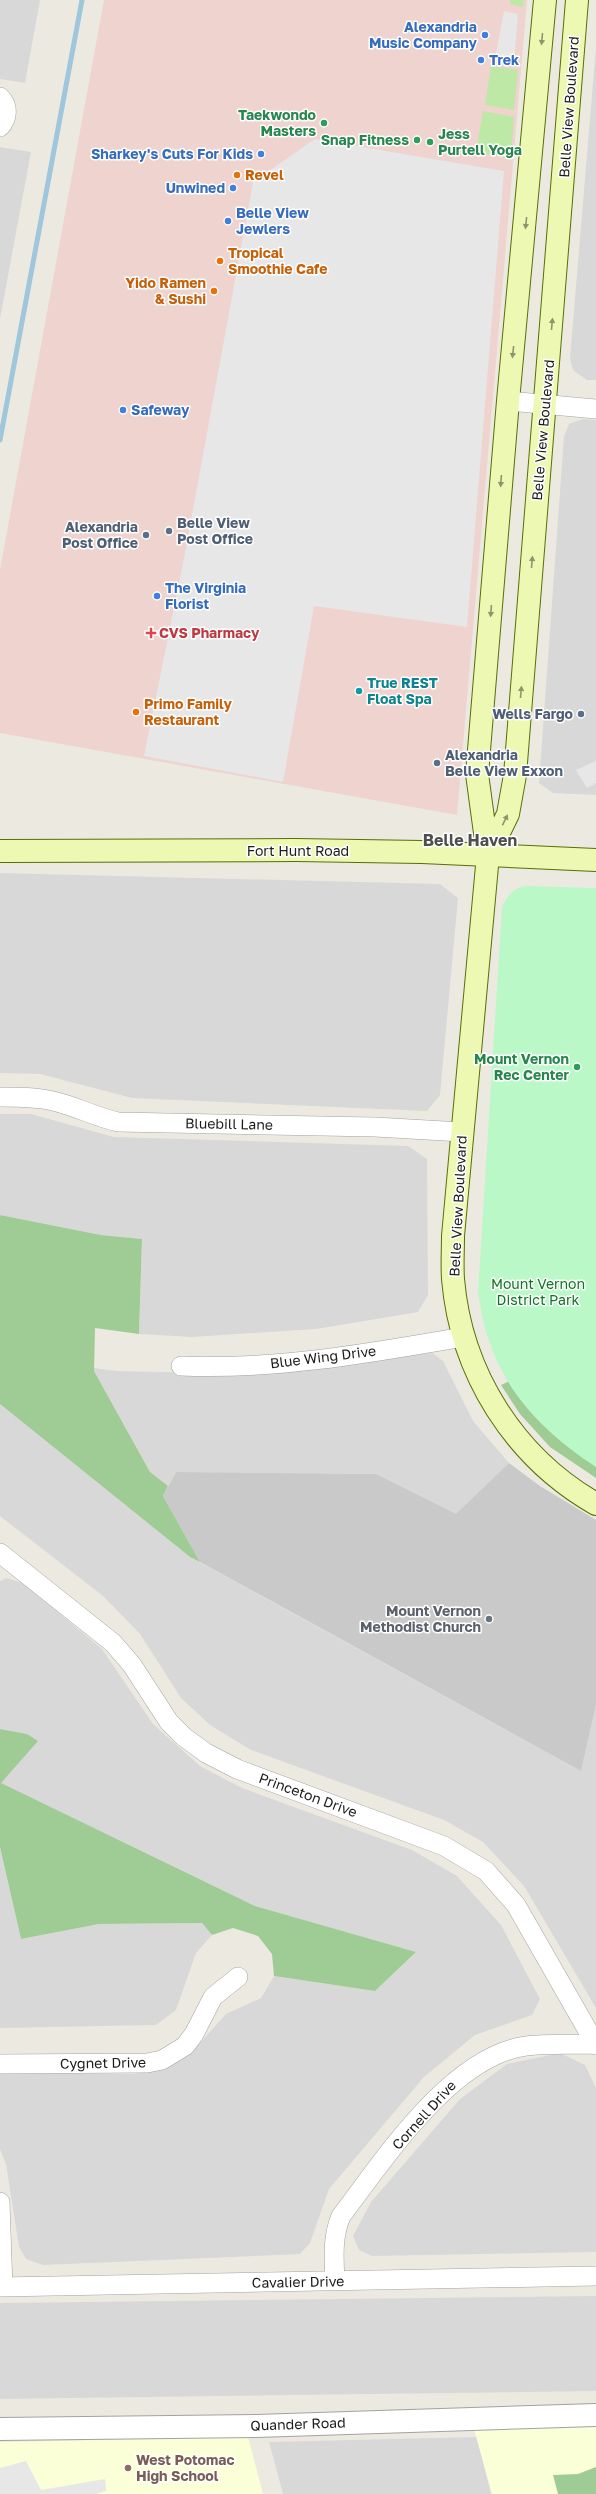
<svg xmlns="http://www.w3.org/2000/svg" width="596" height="2494" font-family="'Golos Text',sans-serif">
<rect width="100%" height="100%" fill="#eceae0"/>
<path fill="#d9d8d8" d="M0 0H40L25 83 0 79Z
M596 47V380H587L573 370 570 358Z
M0 147 31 152 0 319Z
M583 419 596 420V795L553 793 539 783 564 436 569 424Z
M0 873 440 884 458 898 440 1095 427 1111 132 1098 40 1074 0 1073Z
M0 1114H31L114 1137 408 1146 427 1159 428 1295 418 1312 316 1329 192 1337 139 1334 142 1239 101 1235 0 1215Z
M432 1353 443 1361 473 1421 509 1463 456 1515 376 1474 176 1472 168 1486 150 1472 94 1371V1368L117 1371 250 1374Z
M0 1404 190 1557 581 1771 596 1705V2008L524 1886 483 1842 444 1820 251 1750 210 1725 181 1698 140 1634 103 1596 0 1516Z
M6 1578 23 1583 102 1649 153 1724 200 1766 242 1788 412 1850 457 1876 501 1925 540 1999 532 2015 475 2035 424 2077 329 2189 310 2243 300 2254 43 2265 26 2259 19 2247 6 2164 0 2149V2073L134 2074 161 2069 192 2052 226 2014 261 1998 274 1976 375 1991 416 1952 255 1906 0 1783 27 1734 0 1729V1581Z
M0 1847 21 1939 99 1924 202 1923 212 1935 196 1953 176 2010 156 2025 0 2028Z
M560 2053 585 2065 596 2088V2252L372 2256 359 2250 353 2236 371 2202 460 2099 507 2064Z
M596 2296V2391L0 2399V2303Z
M477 2437 491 2494H283L269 2442Z"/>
<path fill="#eed3ce" d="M104 0H527L457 815 0 733V570Z"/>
<path fill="#faffd7" d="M596 2425V2494H492L474 2429Z
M248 2437 263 2494H0V2442Z"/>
<path fill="#c9c9c9" d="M509 1463 540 1486 596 1520V1705L581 1771 200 1562 163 1496 176 1472 376 1474 456 1514Z"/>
<path fill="#bee8a5" d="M510 0H524L523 7 510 4Z
M491 66 518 70 514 110 485 105Z
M483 111 514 117 511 158 476 152Z"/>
<path fill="#9ecc94" d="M0 1215 101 1235 142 1239 139 1334 95 1328 94 1371 150 1472 168 1486 163 1496 200 1562 190 1557 0 1404Z
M596 1368V1478L550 1447 520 1414 501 1385 518 1377Z
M0 1729 27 1734 38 1741 1 1783 255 1906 416 1952 375 1991 274 1976 272 1954 258 1936 233 1928 212 1935 202 1923 99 1924 21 1939 0 1847Z
M596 2467V2494H558L553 2475 578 2474Z"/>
<path fill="#bbf8c7" d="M525 886 596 888V1467C547 1435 506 1395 488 1338 483 1324 481 1308 478 1293L502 907C508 895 512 889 525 886Z"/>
<path fill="#e7e7e7" d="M504 11 518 14 514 63 495 59Z
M315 139 504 171 467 627 314 606 283 782 144 756 185 553 253 182Z
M596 761V783L587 788 576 770Z
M26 2461 41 2490 105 2479 106 2491 96 2494H0V2468Z"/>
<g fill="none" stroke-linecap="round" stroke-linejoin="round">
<path stroke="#a0c6db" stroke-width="5" d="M0 440 82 0"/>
<g stroke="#a2a2a2" stroke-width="20">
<path id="minor" d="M0 97C9 106 8 118 0 127
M508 401 596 409
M0 1097C18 1097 36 1097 53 1101 75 1106 96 1117 118 1122L375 1127 462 1132
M181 1366C276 1370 370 1353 463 1337
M0 1553 113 1643 132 1665 169 1722 184 1737 206 1753 237 1769 444 1846 486 1871 516 1905 596 2045
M0 2064 147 2063 162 2060 185 2046 194 2034 213 1997 238 1977
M0 2202 3 2287
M335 2281C334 2259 332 2237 341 2216 384 2160 451 2056 526 2046 549 2043 573 2045 596 2044
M0 2287 596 2276"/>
</g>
<g stroke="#a2a2a2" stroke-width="24">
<path id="tertiary" d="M0 2429 256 2426 596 2415"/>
</g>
<g stroke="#576e05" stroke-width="24">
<path id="secondary" d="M545 0 508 401 477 774 488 855 453 1236C453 1251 452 1265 453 1279 461 1373 514 1457 596 1504
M0 851 296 850 422 852 596 860
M488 855 508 814 515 775 577 0"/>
</g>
<use href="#minor" stroke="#fff" stroke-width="19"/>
<use href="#tertiary" stroke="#fff" stroke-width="22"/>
<use href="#secondary" stroke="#edf8b2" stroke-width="22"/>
</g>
<defs><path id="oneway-solid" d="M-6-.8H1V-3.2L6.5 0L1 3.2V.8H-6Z"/></defs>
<g fill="#8e956e">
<use href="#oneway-solid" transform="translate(542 39) rotate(95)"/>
<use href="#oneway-solid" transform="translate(526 223) rotate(96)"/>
<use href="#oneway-solid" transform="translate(552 324) rotate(-85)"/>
<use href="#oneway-solid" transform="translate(513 352) rotate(96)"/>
<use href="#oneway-solid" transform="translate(501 481) rotate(94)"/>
<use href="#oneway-solid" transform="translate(532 562) rotate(-85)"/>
<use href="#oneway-solid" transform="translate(491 611) rotate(94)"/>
<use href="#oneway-solid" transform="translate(521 692) rotate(-85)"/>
<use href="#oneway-solid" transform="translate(505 820) rotate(-64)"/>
</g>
<g fill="#3f7fe0" stroke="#fff" stroke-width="1.5">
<circle cx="485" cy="35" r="4"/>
<circle cx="481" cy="60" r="4"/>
<circle cx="261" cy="154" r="4"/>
<circle cx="233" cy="188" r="4"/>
<circle cx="228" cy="221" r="4"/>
<circle cx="123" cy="410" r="4"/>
<circle cx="157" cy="596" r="4"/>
</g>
<g fill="#2e9e5b" stroke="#fff" stroke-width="1.5">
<circle cx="324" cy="123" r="4"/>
<circle cx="417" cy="140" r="4"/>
<circle cx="430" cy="142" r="4"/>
<circle cx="577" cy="1067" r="4"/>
</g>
<g fill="#e8710a" stroke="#fff" stroke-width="1.5">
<circle cx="237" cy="175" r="4"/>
<circle cx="220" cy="261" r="4"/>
<circle cx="214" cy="291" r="4"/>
<circle cx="136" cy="712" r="4"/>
</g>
<g fill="#5c6f8a" stroke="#fff" stroke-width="1.5">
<circle cx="169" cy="531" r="4"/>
<circle cx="146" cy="535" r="4"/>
<circle cx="581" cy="714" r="4"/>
<circle cx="437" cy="763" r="4"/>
</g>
<path fill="#e0444e" stroke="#fff" stroke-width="1.5" d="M149 627h4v4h4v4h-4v4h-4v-4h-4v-4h4z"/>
<circle fill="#0f9aa8" stroke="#fff" stroke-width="1.5" cx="359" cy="691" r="4"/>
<circle fill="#6b7280" stroke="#fff" stroke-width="1.5" cx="489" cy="1619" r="4"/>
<circle fill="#8d6e63" stroke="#fff" stroke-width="1.5" cx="128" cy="2468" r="4"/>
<g text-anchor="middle" stroke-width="3" stroke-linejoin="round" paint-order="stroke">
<g font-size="14" font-weight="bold" fill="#366cbe" stroke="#fff" text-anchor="start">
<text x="477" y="32" text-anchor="end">Alexandria<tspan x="477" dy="16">Music Company</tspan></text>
<text x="489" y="65">Trek</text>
<text x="253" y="159" text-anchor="end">Sharkey's Cuts For Kids</text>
<text x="225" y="193" text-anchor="end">Unwined</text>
<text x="236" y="218">Belle View<tspan x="236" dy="16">Jewlers</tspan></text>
<text x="131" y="415">Safeway</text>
<text x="165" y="593">The Virginia<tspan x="165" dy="16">Florist</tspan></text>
</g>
<g font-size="14" fill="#1b1b1b" stroke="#fff">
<text transform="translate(569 107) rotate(-86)" y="5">Belle View Boulevard</text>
<text transform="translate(543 430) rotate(-85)" y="5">Belle View Boulevard</text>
<text x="298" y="856">Fort Hunt Road</text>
<text transform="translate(229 1124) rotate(1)" y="5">Bluebill Lane</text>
<text transform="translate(458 1206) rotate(-87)" y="5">Belle View Boulevard</text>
<text transform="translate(323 1357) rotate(-7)" y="5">Blue Wing Drive</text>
<text transform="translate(308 1795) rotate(20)" y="5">Princeton Drive</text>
<text transform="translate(103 2063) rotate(-1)" y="5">Cygnet Drive</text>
<text transform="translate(424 2115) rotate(-48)" y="5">Cornell Drive</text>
<text transform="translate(298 2282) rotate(-1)" y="5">Cavalier Drive</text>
<text transform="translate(298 2424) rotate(-2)" y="5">Quander Road</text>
</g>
<g font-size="14" font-weight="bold" fill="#27864d" stroke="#fff" text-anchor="end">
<text x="316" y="120">Taekwondo<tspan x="316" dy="16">Masters</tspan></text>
<text x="438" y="139" text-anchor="start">Jess<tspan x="438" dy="16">Purtell Yoga</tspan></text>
<text x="409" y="145">Snap Fitness</text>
<text x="569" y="1064">Mount Vernon<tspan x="569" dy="16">Rec Center</tspan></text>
</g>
<g font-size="14" font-weight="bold" fill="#c56008" stroke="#fff" text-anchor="start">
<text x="245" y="180">Revel</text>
<text x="228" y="258">Tropical<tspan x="228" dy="16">Smoothie Cafe</tspan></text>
<text x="206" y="288" text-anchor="end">Yido Ramen<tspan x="206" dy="16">&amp; Sushi</tspan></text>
<text x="144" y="709">Primo Family<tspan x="144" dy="16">Restaurant</tspan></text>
</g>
<g font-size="14" font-weight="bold" fill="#4e5e75" stroke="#fff" text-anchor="start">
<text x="177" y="528">Belle View<tspan x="177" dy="16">Post Office</tspan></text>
<text x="138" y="532" text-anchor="end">Alexandria<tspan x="138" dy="16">Post Office</tspan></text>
<text x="573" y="719" text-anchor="end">Wells Fargo</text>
<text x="445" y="760">Alexandria<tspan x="445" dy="16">Belle View Exxon</tspan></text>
</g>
<g font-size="14" font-weight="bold" fill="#be3a42" stroke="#fff" text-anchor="start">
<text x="159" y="638">CVS Pharmacy</text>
</g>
<g font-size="14" font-weight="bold" fill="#0d838f" stroke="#fff" text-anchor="start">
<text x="367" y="688">True REST<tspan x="367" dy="16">Float Spa</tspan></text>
</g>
<g font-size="14" fill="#0c7621" stroke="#fff">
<text x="538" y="1289">Mount Vernon<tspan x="538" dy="16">District Park</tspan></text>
</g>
<g font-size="14" font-weight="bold" fill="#5b616d" stroke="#fff" text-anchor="end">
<text x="481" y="1616">Mount Vernon<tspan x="481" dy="16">Methodist Church</tspan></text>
</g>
<g font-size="14" font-weight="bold" fill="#785e54" stroke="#fff" text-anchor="start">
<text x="136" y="2465">West Potomac<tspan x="136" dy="16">High School</tspan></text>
</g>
<g font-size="16" font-weight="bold" fill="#4e4e4e" stroke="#fff">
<text x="470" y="846">Belle Haven</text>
</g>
</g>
</svg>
